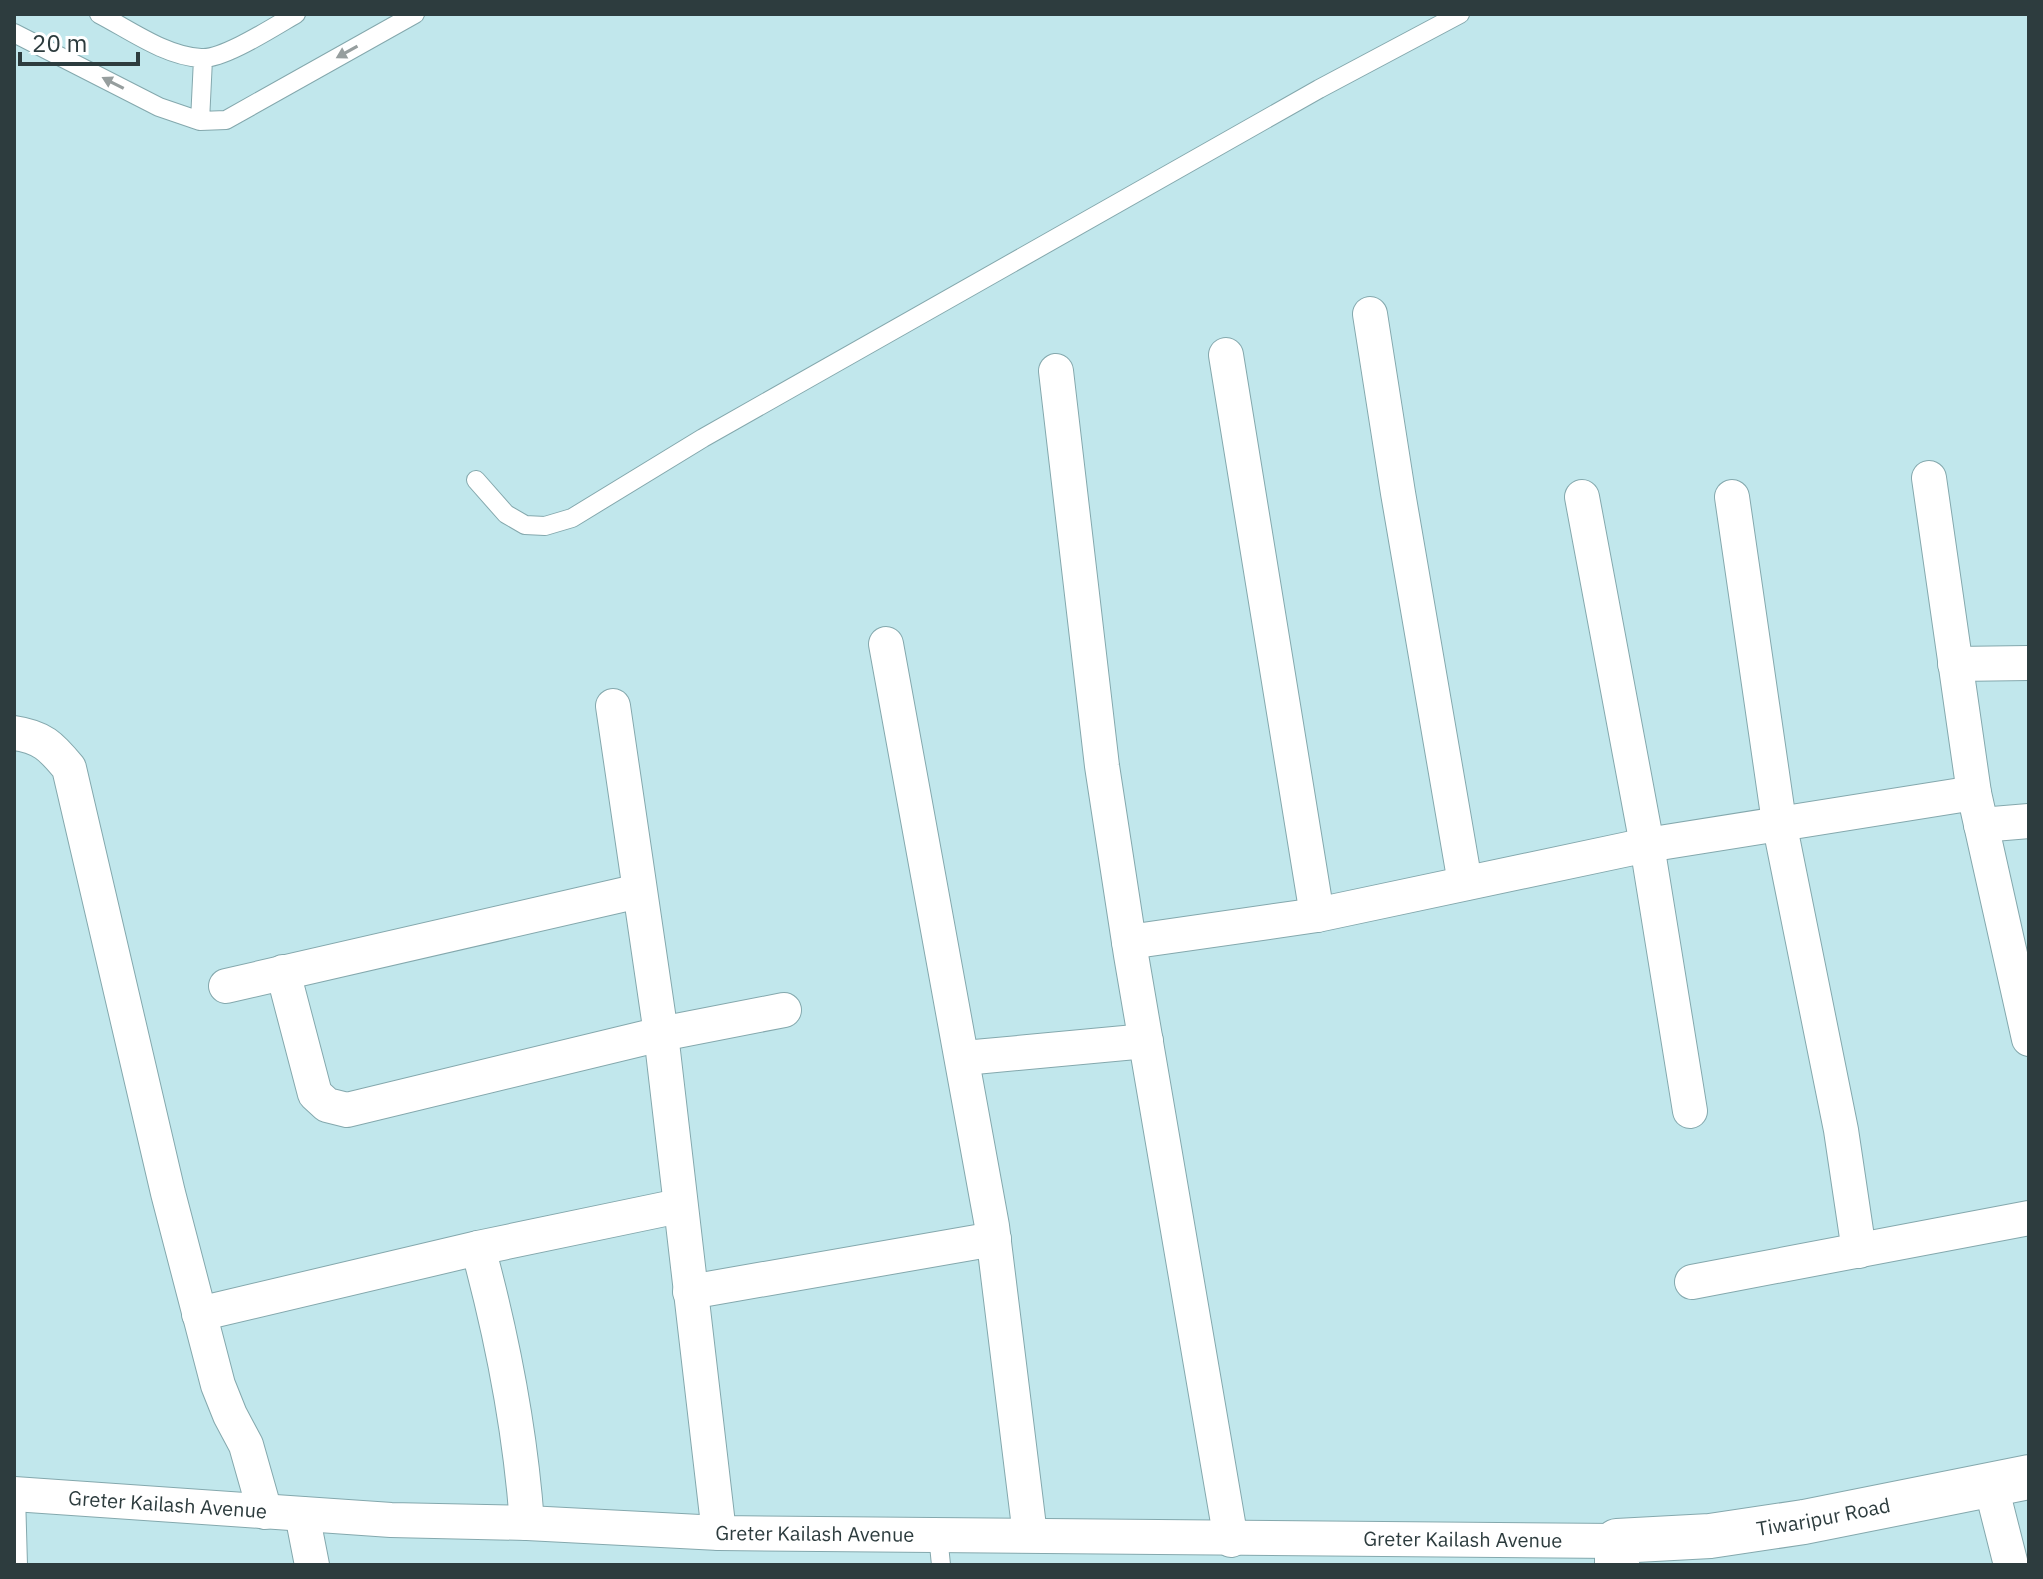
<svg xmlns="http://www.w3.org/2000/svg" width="2043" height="1579" font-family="'IBM Plex Sans',sans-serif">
<rect width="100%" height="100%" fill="#c1e7ec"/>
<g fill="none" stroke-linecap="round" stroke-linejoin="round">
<g stroke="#84a8ad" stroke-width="20">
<path id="lane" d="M99 14C130 30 165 56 201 58 223 60 275 26 296 14
M14 33 159 107 200 121 226 120 415 14
M200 121 203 59
M476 480 506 514 525 525 545 526 572 518 703 438 1319 89 1460 14
M16 1495 18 1565
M938 1535 941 1565"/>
</g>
<g stroke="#84a8ad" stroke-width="36">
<g id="street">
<path d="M1370 314 1398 493 1465 883"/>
<path d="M1226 355 1317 915"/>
<path d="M1056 371 1102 766 1131 955 1231 1540"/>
<path d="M1929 478 1974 793 2029 1039"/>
<path d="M1582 497 1647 845 1690 1111"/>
<path d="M1732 497 1779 822 1841 1130 1859 1251"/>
<path d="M886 644 992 1226 1030 1535"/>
<path d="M1955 664 2029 663"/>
<path d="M613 706 661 1034 719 1533"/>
<path d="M14 733C42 737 51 746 69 768L168 1193 218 1385 230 1415 246 1445 265 1512"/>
<path d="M1981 825 2029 821"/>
<path d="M1129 942 1317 915 1647 845 1974 793"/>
<path d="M283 972 315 1094 327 1105 347 1110 661 1034 784 1010"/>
<path d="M226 986 639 891"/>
<path d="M964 1058 1146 1041"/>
<path d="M478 1248C503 1340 520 1427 527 1523"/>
<path d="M1692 1282 2029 1218"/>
<path d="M690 1292 994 1239"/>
<path d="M199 1314 478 1248 679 1206"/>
<path d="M1991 1486 2011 1565"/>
<path id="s1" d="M14 1494 391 1520 527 1523 719 1533 1617 1541"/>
<path d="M302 1514 312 1565"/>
</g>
</g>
<g stroke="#84a8ad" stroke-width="46">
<g id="secondary">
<path id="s2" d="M1617 1565V1541L1710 1536 1804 1522 2029 1477"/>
</g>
</g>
<use href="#lane" stroke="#fff" stroke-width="18"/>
<use href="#street" stroke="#fff" stroke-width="34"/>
<use href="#secondary" stroke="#fff" stroke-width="44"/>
</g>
<defs><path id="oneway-solid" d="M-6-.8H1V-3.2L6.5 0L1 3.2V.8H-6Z" transform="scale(2)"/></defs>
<g fill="#969e9e">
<use href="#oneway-solid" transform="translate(347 52) rotate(151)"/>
<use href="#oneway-solid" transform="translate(113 83) rotate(-153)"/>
</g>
<g text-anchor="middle" stroke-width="8" stroke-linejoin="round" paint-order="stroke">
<g font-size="20" fill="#2d3c3e" stroke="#fff">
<text dy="7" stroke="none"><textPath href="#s1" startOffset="154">Greter Kailash Avenue</textPath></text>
<text dy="7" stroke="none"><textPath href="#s2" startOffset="232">Tiwaripur Road</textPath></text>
<text dy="7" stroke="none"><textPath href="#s1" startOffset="802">Greter Kailash Avenue</textPath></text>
<text dy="7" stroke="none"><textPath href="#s1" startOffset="1450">Greter Kailash Avenue</textPath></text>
</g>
</g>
<rect width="2043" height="1579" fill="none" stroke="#2d3c3e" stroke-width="32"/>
<path d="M20 52v12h118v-12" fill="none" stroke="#2d3c3e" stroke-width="4"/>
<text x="32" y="52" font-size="24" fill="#2d3c3e" stroke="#ffffff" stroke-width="6" paint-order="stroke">20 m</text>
</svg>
